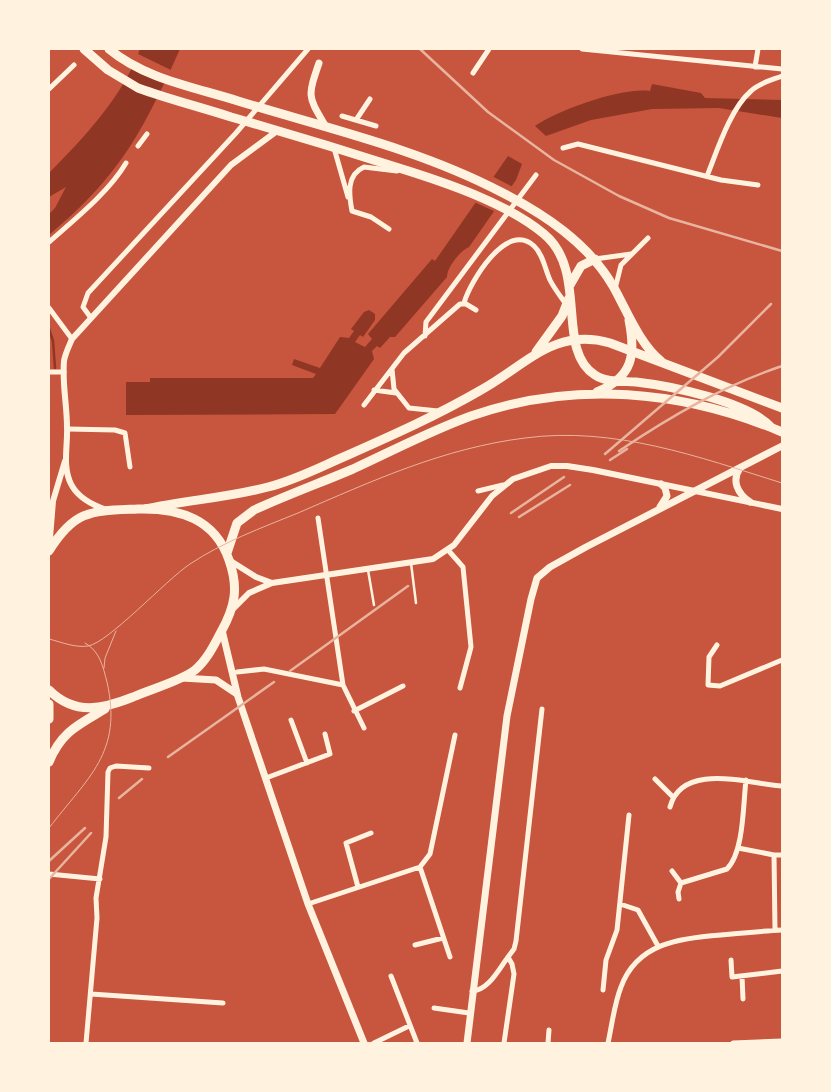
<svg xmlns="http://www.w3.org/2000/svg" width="831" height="1092" font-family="'DejaVu Sans',sans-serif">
<rect width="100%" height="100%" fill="#c8553d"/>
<path fill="#8f3625" d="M140 49H180C143 131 120 176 49 235V214L55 208 66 187 49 197V173C83 139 124 95 140 49Z
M652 84 701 93 705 98 782 100V118L719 108 652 109 591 120 546 136 535 126C558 110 622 87 650 91Z
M508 156 522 164 516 180 469 247C460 251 447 267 447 277L395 337H390L380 348 377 346 372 351 374 359 335 414 126 415V382H150V378H313L316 374 292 365 294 359 320 368 340 337 349 338 354 331 351 329 364 312 369 310 375 314V320L363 337 360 335 355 342 365 347 372 339 368 334 432 259 435 261Z"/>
<path fill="#c8553d" d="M136 53 171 70 165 84 129 66Z
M492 176 513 187 496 212 474 202Z"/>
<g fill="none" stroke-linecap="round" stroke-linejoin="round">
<path stroke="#8f3625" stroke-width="2.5" d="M49 329 53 341 55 368"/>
<path stroke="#fff3e0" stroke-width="2.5" d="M411 563 416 603
M368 570 374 605"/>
<path stroke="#fff3e0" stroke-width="5" d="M582 49 782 69
M755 67 758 49
M473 73 489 49
M49 89 74 65
M342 116 376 126
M356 120 370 99
M138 146 147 134
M334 148 348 197
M563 148 578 144 721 180 758 185
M707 176C717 151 730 109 751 91 759 83 772 80 782 76
M389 229 371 217 352 211C349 195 346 175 364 167L397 171
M49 242C74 220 109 192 126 163
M595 259 631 254
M615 289 621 265 648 238
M464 303C470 282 507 220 534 246 543 254 545 269 550 280 555 290 562 298 567 306
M49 308 72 339
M91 318 83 307 88 293 236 133 308 49
M425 336 426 322 536 175
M392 369 394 389 409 408 438 411
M49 372H64
M374 390 396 393
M364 405 404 353 460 304H466L476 310
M68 429 115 430 125 433 130 467
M478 491 503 485
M318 518 343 685 364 728
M448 550 463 567 471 647 460 688
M717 645 709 657 708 685 720 686 782 660
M237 672 264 669 343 685
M354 711 403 686
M291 720 307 763
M266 778 330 754 325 734
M655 779 673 797
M670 807C682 761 750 784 782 786
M738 848 774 855
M420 867 450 957
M672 871 681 883 678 892 679 899
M49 874 100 879
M681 883 727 869C744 852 743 805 746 780
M358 887 346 843 371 833
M308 904 420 867 430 854 455 735
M620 904 638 910 658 946
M775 930 774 855H782
M415 945 443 938
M731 960 732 977 782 971
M391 976 417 1043
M742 976 743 999
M603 990 606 960 617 930 629 815
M472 991C488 991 499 969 508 957
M91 994 223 1003
M434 1008 469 1013
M86 1043 97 918 96 898 106 837 108 772 110 768 116 766 149 768
M374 1043 409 1026
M504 1043 514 974 512 964 508 957 514 949 516 941 542 709
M548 1043 549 1030
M608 1043C612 1025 614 1005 621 987 637 943 680 938 721 935 742 933 762 931 782 930
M733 1043 782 1041"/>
<path stroke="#fff3e0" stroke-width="6" d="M107 510C92 505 78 498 71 484 62 466 68 445 67 427 67 405 62 383 64 361 65 354 69 346 72 339L231 165 277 131
M49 550 53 501 65 461
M229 560 256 577 272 583
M233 609 249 593 272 583 433 559 454 545 492 496 513 479 551 466H567L593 470 782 509"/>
<path stroke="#fff3e0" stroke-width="7" d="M319 63C307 98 308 96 326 127
M740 468C731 481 738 494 750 502
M660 507 667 496 665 488 661 484
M222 630 238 697 308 904 364 1043
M182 678 216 680 237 694
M467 1043 507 716 531 599 537 578 550 567 586 547 782 446"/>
<path stroke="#fff3e0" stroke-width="9" d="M84 49 108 70 138 88C168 99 200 107 231 117 287 133 343 150 399 168 444 182 507 203 544 234 589 271 555 350 595 375 607 383 623 381 636 382 672 386 748 402 771 427
M109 49C145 79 194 87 238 101 326 128 419 149 501 192 544 214 588 243 613 286 626 309 640 345 661 361
M570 285 581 266 595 259
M536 352 562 316 569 298
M597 392C633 377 636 355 629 320
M145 509C186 500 227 498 268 487 296 480 322 466 348 455 393 435 438 415 481 390 525 366 554 327 610 343L782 408
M49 551C75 509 92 511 138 509 180 508 215 519 229 560 239 588 235 607 221 632 214 645 207 660 195 670 181 681 151 689 133 697 103 709 75 716 49 690
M227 553 237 523 254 510C287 495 320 483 353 469 392 451 430 431 471 416 574 380 682 390 782 432
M49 704V719
M49 762C61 732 78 725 105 709"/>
<path stroke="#e9b49f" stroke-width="1" d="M49 639C61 642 75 648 88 646 108 643 166 580 190 564 223 542 261 528 298 513 372 481 444 448 525 438 614 426 699 457 782 483
M104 668 105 658 116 631
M49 828C88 777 123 753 107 682 103 667 100 651 85 643"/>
<path stroke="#e9b49f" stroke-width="2.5" d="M420 49 488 112 554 160 619 196 669 218 782 251
M619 451C671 416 723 386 782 366
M605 454 718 357 771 304
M610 460 627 449
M511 513 564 477
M519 517 570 485
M290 671 408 586
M168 757 274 682
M119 798 142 779
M49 861 85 828
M49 879 91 833"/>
</g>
<rect width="831" height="1092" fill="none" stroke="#fff3e0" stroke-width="100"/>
</svg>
